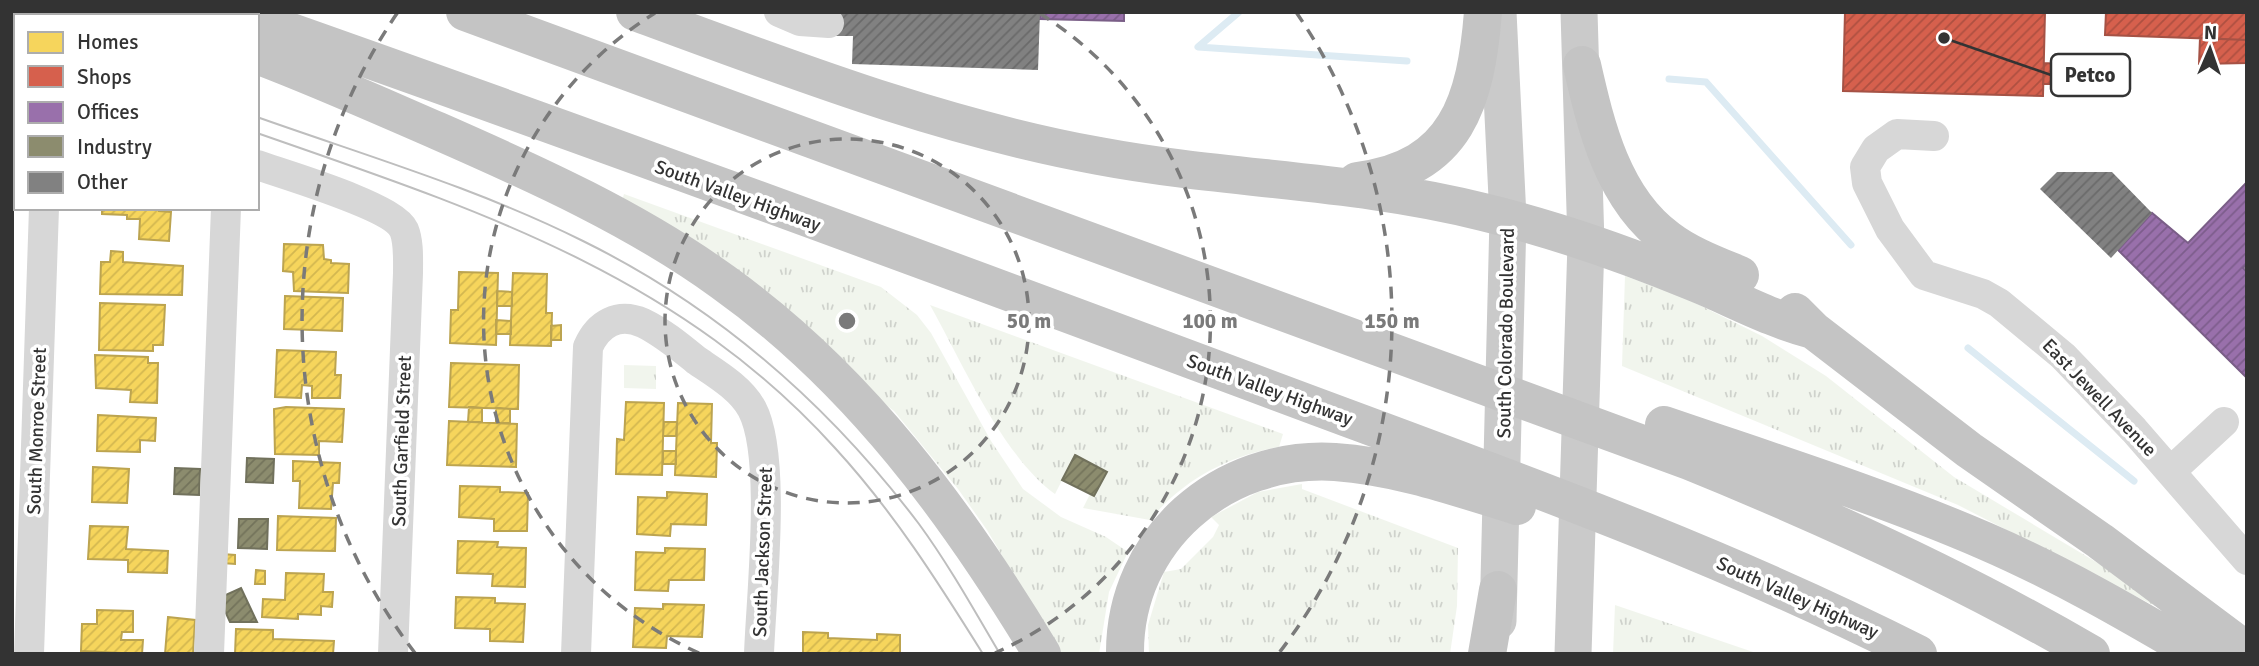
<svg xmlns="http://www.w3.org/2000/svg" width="2259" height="666" font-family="Signika,sans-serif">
<defs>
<pattern id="grass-tufts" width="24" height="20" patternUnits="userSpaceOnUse" patternTransform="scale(1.75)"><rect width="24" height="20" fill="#f1f5ed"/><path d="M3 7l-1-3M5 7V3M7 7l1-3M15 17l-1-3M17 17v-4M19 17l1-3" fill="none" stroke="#cfd2cc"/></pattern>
<pattern id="homes-hatch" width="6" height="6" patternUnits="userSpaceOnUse" patternTransform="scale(1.75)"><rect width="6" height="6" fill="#f6d55c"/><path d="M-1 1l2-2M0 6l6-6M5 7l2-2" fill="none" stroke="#d3b750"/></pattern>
<pattern id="shops-hatch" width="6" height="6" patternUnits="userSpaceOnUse" patternTransform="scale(1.75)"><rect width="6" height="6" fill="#d6604d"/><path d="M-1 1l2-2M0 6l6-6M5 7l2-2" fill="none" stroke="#ae5041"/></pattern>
<pattern id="offices-hatch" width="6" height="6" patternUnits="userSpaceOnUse" patternTransform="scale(1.75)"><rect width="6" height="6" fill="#9970ab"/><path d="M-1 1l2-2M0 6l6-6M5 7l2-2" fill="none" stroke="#7d5d8c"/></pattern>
<pattern id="industry-hatch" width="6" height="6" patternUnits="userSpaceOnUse" patternTransform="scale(1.75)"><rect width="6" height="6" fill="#8c8c6e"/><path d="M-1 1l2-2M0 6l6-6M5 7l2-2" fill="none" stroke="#73735b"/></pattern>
<pattern id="building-hatch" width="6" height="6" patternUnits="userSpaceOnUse" patternTransform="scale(1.75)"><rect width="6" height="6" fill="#818181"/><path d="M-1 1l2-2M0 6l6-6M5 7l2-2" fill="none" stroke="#6a6a6a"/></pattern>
</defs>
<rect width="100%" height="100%" fill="#fff"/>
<path fill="url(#grass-tufts)" d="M624 194 881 287 917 315 931 333 991 441 1023 489 1061 517 1106 537 1128 552 1109 592 1099 654H1060L987 530 958 489 894 411 621 204Z
M1625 276 1681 296 1762 336 1826 376 1954 477 2133 584 2155 606 1958 505 1622 366Z
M930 305 1283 434 1279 447C1228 456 1183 480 1150 520L1083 508 1090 494 1094 496 1107 472 1075 455 1055 494C1003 457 962 362 930 305Z
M624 365 656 366V389L624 388Z
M1302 484V489L1458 548 1457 606 1450 654H1149L1148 625 1164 572 1181 569 1213 537 1219 525 1211 517 1258 492Z
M1615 605 1759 654H1613Z"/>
<path fill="url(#homes-hatch)" stroke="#bca450" stroke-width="2" d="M102 208H159V211L171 212 169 241 139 239 140 219H127V215L102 214Z
M284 244 323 245 324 259 331 260V263L349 264 348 293 294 291 293 272 283 271Z
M111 251 123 252V262L183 266 182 295 100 294 101 262H110Z
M459 272 498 273 496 345 450 343 451 310H458Z
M513 273 547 274 546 313H552L551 346 510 345Z
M497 291 512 292V306H497Z
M285 296 343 298 342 331 284 329Z
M100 303 165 305 163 345H153V351L99 350Z
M496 320 511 321V334H496Z
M561 325V340H551V326Z
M277 350 336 352 335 375H341L340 398H312V386L302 385 301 398 275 397Z
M95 355 148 357V363H158L157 403 130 402 131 390 96 388Z
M451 363 519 365 518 409 449 407Z
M626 402 664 403 662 475 616 474 617 439 624 440Z
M678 403 712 404 711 443H717L716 477 675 475Z
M286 407 344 409 342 442 319 441V455L275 454 274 409Z
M469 407 482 408V422H468Z
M496 408 510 409V423H496Z
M98 415 156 418 155 441 140 440V452L97 451Z
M449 421 517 424 516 467 447 465Z
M664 422H677L676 436H663Z
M663 451H676V464H663Z
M293 461 340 463 339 483H333L331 509 299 508 300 481H293Z
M93 467 129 469 127 503 92 502Z
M460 486 500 487V492L528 493 527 531H494V519L459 517Z
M667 492 707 494 706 525 671 524 670 536 637 534 638 497 667 498Z
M278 516 336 518 335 551 277 550Z
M90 526 128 527 126 549 168 551 167 573 128 572V560L88 559Z
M458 541 498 542 497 547 526 548 525 587 492 586 493 574 457 573Z
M665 548 705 549 704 580H669L668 591 635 590 636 552 665 553Z
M222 554 235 555V564L222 563Z
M256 570 265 571V584H255Z
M286 573 324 574 323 592H333L332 607 321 606V615L298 614V619L262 617 263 599 285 600Z
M456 597 495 598V603L525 604 523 642 490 641V629L455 628Z
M663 604 704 605 702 637 667 636 666 648 633 647 635 608 663 609Z
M97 610 133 611V632H122L121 640H143L142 654 81 651 82 624H97Z
M168 617 195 620 193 654H165Z
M236 629 273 630V639L334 641 333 654H235Z
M803 632 828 633V638L877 640V634L900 635V654H803Z"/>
<path fill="url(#shops-hatch)" stroke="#a55245" stroke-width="2" d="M1845 12H2045L2043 96 1843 91Z
M2106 12H2247V40L2105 35Z
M2200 38 2247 40V63L2199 64Z
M2044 63 2059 64V84H2043Z"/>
<path fill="url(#offices-hatch)" stroke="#7a5e87" stroke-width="2" d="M1040 12H1124V21L1040 19Z
M2247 182V264L2243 268 2247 272V378L2118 250 2152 213 2188 243Z"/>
<path fill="url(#industry-hatch)" stroke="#71715c" stroke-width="2" d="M1075 455 1107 472 1094 496 1062 480Z
M247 458 274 459 273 483 246 482Z
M175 468 200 469 199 495 174 494Z
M239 519H268L267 549 238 548Z
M241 588 257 622H230L219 598Z"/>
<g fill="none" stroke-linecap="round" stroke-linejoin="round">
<path stroke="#ddebf3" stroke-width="7" d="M1239 12 1198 47 1407 61
M1669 79 1706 82 1851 245
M1968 348 2134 481"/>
</g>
<path fill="url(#building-hatch)" d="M829 12H1040L1038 70 852 64 853 36H829Z
M2057 172H2112L2152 213 2111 258 2040 189Z"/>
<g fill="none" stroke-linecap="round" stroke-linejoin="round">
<path stroke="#d7d7d7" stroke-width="30" d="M779 12 800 21 829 23
M1934 136 1897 134 1876 149 1865 167 1867 183 1890 229 1924 275 1983 294 1999 303 2063 356 2134 430 2247 560
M257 165C285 175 393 206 404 230 409 242 408 260 408 273L393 654
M2171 471 2224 422
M29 654 44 208
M209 654 226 208
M576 654 588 347C598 324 618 312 643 323 662 332 680 347 696 360 715 373 741 388 752 409 777 456 761 596 759 654"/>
<path stroke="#cacaca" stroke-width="37" d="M1498 12 1508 218 1498 621
M1573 654 1586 243 1579 12"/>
<path stroke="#c4c4c4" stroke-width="38" d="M143 12 153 16
M465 12 1689 461C1827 517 1963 579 2091 654
M635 12C788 68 939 127 1099 156 1227 180 1357 180 1483 212 1554 229 1625 254 1693 282 1733 298 1770 319 1813 330
M257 20C589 137 919 258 1248 381 1474 466 1703 545 1918 654
M257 55C318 78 378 105 438 131 536 174 636 219 723 282 859 379 957 513 1042 654
M1582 65C1596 127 1613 199 1668 239 1689 255 1716 265 1740 275
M1357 181C1457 169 1476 100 1483 12
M1795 312 1813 330 1969 450 2100 541 2247 651
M1664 425C1772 462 1881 496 1985 541 2059 573 2128 613 2198 654
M1125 654C1124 539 1223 455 1335 462 1396 466 1459 488 1517 506
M1487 654 1498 590"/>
<path stroke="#bebebe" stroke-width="2" d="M12 31 16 33
M12 48 16 49
M257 117C367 156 479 189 583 241 717 307 829 405 919 524 949 565 974 610 1000 654
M257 133C472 208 677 273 835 448 893 511 938 582 983 654"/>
</g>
<g fill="none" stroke="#7a7a7a" stroke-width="3.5" stroke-dasharray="12 9">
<circle cx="847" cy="321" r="182"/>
<path d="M699 653A363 363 0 0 1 655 13M1039 13A363 363 0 0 1 995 653"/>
<path d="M415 653A545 545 0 0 1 398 12M1296 12A545 545 0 0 1 1279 653"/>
</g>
<g text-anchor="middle" stroke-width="7" stroke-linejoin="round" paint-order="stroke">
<g font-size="19" fill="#333" stroke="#fff">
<text transform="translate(738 195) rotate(20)" y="7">South Valley Highway</text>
<text transform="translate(1505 333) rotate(-89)" y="7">South Colorado Boulevard</text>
<text transform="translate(1270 389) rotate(20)" y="7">South Valley Highway</text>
<text transform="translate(2100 397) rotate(46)" y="7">East Jewell Avenue</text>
<text transform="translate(36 431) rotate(-88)" y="7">South Monroe Street</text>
<text transform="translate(401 441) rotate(-88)" y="7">South Garfield Street</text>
<text transform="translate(762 552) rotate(-88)" y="7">South Jackson Street</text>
<text transform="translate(1798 597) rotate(24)" y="7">South Valley Highway</text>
</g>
</g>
<circle cx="847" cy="321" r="10" fill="#7a7a7a" stroke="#fff" stroke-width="3.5"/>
<g font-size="21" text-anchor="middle" font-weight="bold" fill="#7a7a7a" stroke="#fff" stroke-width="7" stroke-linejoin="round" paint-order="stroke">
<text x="1029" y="328">50 m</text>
<text x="1210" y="328">100 m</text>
<text x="1392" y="328">150 m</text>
</g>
<path fill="none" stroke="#333" stroke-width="2.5" d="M1944 38L2051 75"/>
<circle fill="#333" stroke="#fff" stroke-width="2.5" cx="1944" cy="38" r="7"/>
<rect fill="#fff" stroke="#333" stroke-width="2.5" x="2051" y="54" width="79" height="42" rx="7"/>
<g font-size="21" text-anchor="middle" font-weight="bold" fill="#333">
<text x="2090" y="82">Petco</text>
</g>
<rect width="2259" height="666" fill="none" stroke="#333333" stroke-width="28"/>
<rect x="14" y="14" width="245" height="196" fill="#ffffff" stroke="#adadad" stroke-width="2"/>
<rect x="28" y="32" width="35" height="21" fill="#f6d55c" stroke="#adadad" stroke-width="2"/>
<text x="77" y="49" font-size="21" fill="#333333">Homes</text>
<rect x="28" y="66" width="35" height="21" fill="#d6604d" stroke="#adadad" stroke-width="2"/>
<text x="77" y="84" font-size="21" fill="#333333">Shops</text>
<rect x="28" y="102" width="35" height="21" fill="#9970ab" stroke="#adadad" stroke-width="2"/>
<text x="77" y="119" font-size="21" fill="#333333">Offices</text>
<rect x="28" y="136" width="35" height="21" fill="#8c8c6e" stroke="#adadad" stroke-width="2"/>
<text x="77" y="154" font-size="21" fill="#333333">Industry</text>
<rect x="28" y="172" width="35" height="21" fill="#818181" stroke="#adadad" stroke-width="2"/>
<text x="77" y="189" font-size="21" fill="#333333">Other</text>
<g transform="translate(2210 49) rotate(2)" stroke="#ffffff" stroke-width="5" paint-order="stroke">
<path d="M0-5L12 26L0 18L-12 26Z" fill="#333333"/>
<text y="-10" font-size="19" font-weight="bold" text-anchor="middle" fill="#333333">N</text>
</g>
</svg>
